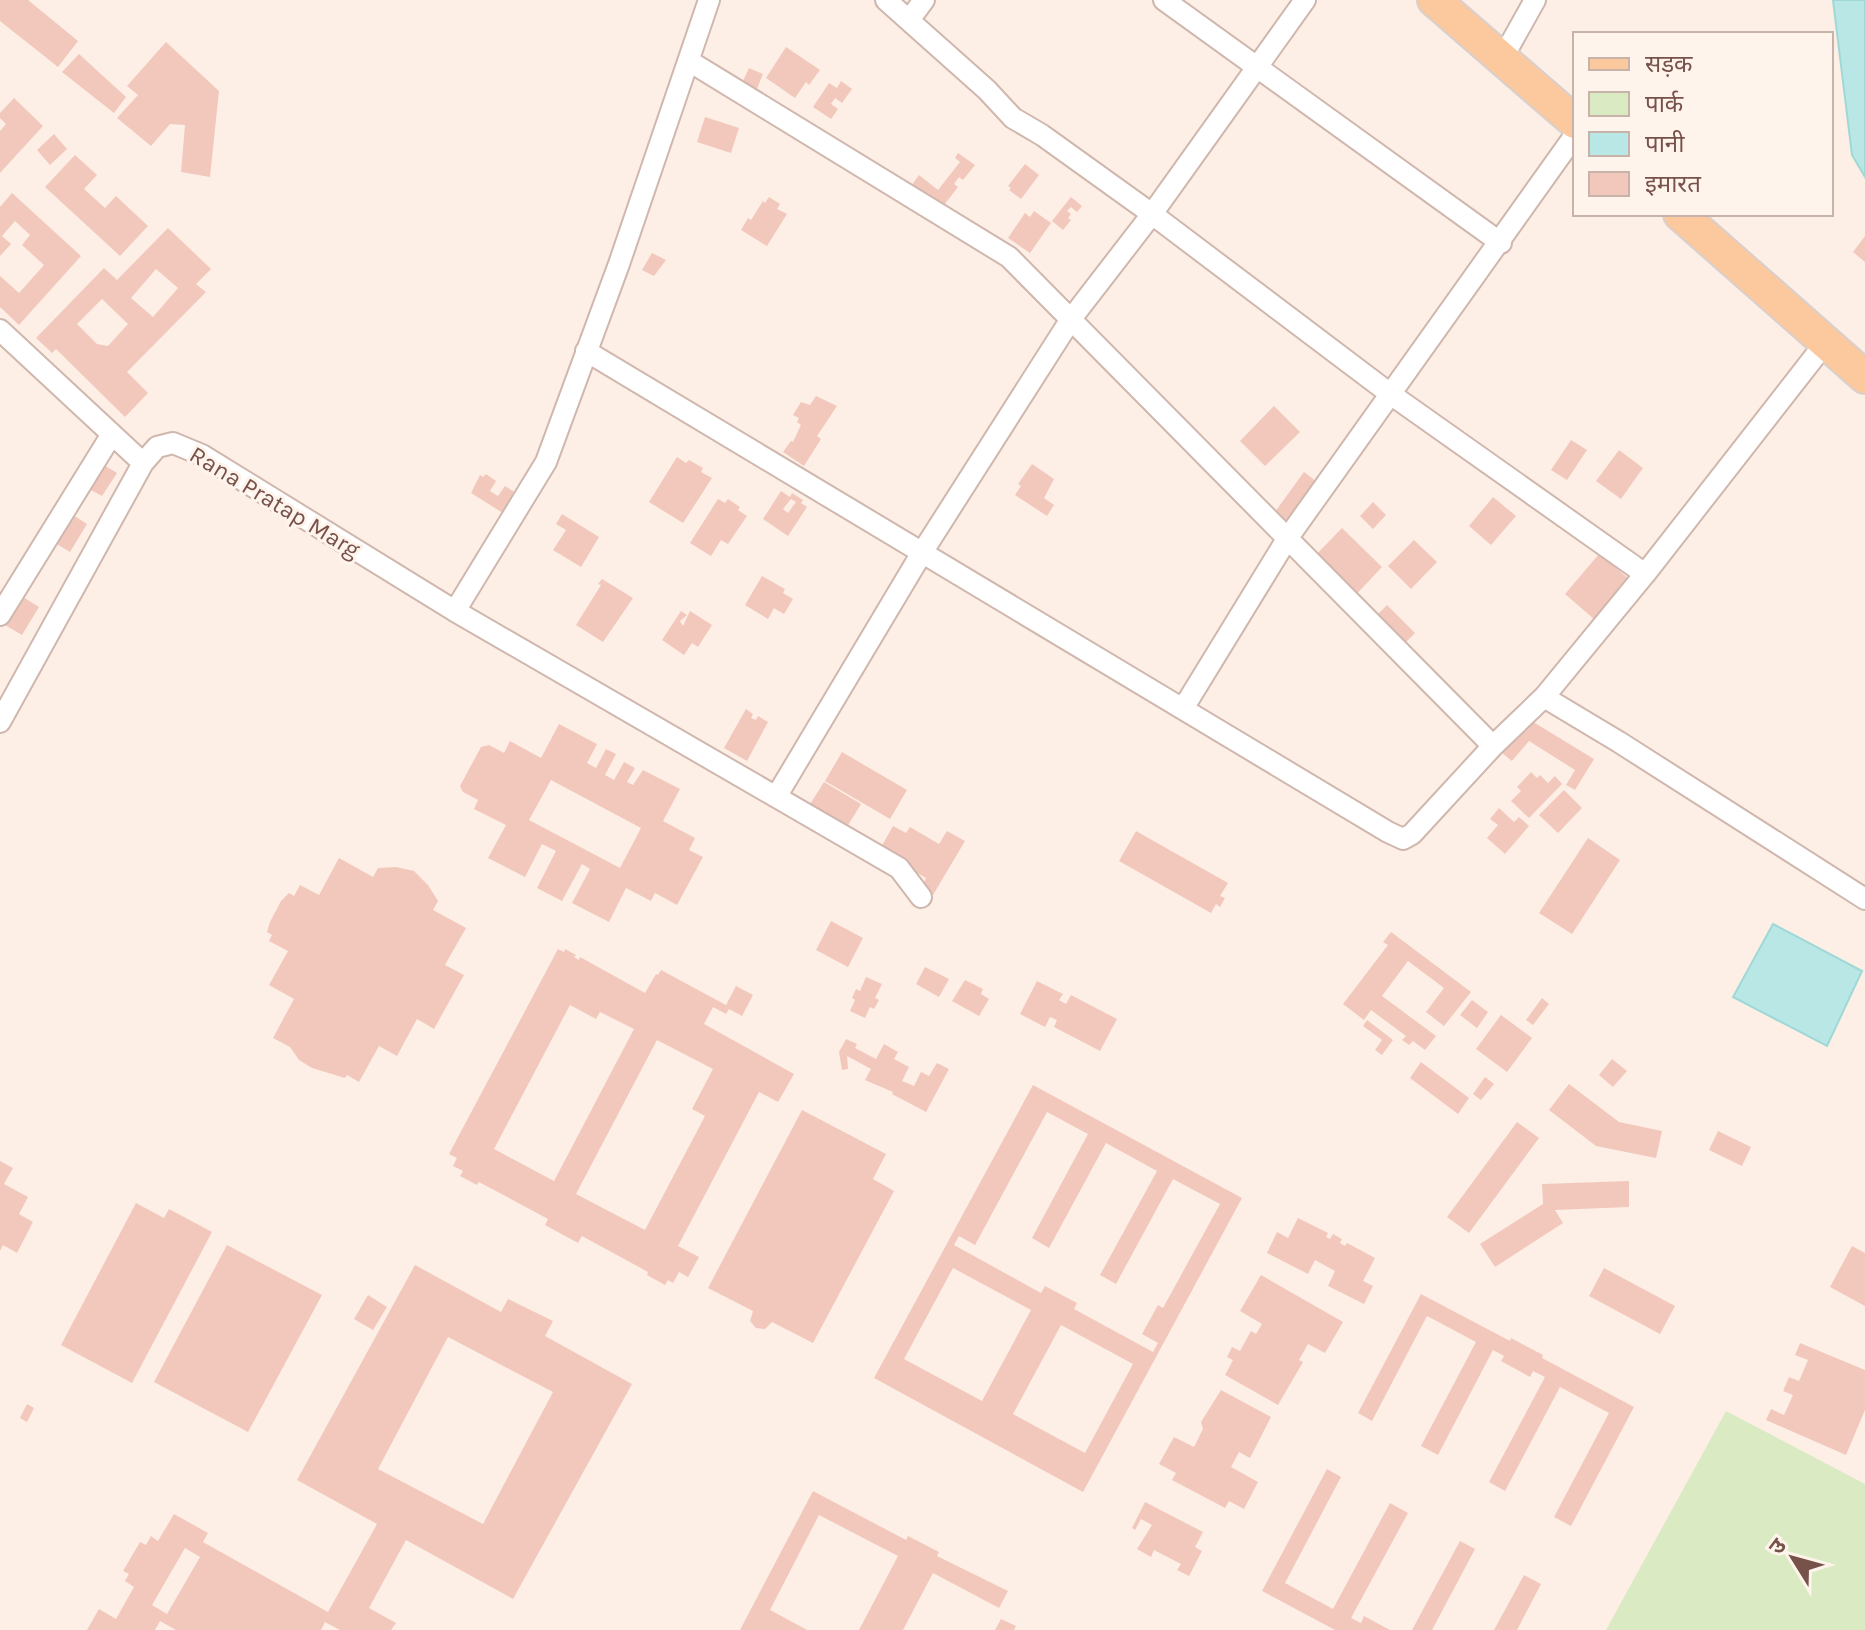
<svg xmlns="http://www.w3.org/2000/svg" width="1865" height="1630" font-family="Karla,'Noto Sans Devanagari',sans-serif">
<rect width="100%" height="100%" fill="#fdefe5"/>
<path fill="#daebc3" d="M1726 1411 1865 1484V1630H1606Z"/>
<path fill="#b9e7e5" stroke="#9fd8d7" stroke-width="2" d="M1833 0H1865V177L1852 155Z
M1773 924 1862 971 1827 1046 1733 997Z"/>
<path fill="#f2c8bc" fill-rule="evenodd" d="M0 0H28L78 41 58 67 0 21Z
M166 42 219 91 210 177 181 172 185 125 170 124 151 146 117 118 138 95 127 86Z
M786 47 820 70 809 85 806 82 795 98 766 78Z
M79 54 126 97 114 113 62 72Z
M749 68 763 74 756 91 741 85Z
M841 81 852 89 842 103 835 98 831 104 838 109 831 119 813 107 829 83 837 88Z
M14 98 43 126 0 173V131L6 124 0 118V113Z
M705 117 739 128 731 153 697 142Z
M54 134 67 149 50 165 37 150Z
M958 153 975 165 963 180 959 177 954 184 958 187 941 209 911 186 919 175 938 190 960 162 955 158Z
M75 155 97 175 84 189 105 208 116 196 148 226 120 256 45 187Z
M1025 164 1039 175 1021 199 1009 190 1011 188 1008 186Z
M12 193 81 256 19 325 0 307V276L19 293 44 265 22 245 30 235 15 221 2 236 11 244 0 256V207Z
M769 197 780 204 777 209 787 214 767 246 741 230 748 218 751 220 763 201 765 203Z
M1071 197 1082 206 1077 212 1071 207 1067 211 1071 214 1068 218 1071 220 1063 230 1052 221Z
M1034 211 1051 223 1030 253 1008 238 1025 213 1030 217Z
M168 228 211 269 196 284 206 292 127 372 148 393 125 417 56 349 52 353 36 338 104 268 117 280ZM156 269 178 288 153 317 131 298ZM102 299 128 324 108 346 97 344 77 324Z
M1865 236V262L1853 252Z
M652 253 666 260 654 276 642 270Z
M816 396 837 406 817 436 821 439 804 466 783 452 791 441 793 442 801 425 797 422 799 418 793 415 801 402 810 405Z
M1274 406 1300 432 1265 466 1240 441Z
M1571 440 1587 450 1567 480 1551 470Z
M1619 450 1643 468 1621 499 1596 481Z
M677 457 686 463 689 460 703 468 701 472 712 478 683 523 649 502Z
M1032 464 1054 479 1044 498 1054 505 1047 516 1015 495 1021 486 1018 484Z
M104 465 117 473 102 496 89 489Z
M1304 472 1317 482 1286 526 1272 516Z
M486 474 496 481 490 491 498 496 505 486 516 493 503 513 471 493 480 475 483 477Z
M781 491 790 497 792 493 803 500 801 503 807 507 788 536 763 519ZM791 499 796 502 788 513 783 509Z
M1493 497 1516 516 1491 545 1469 526Z
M718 499 725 503 728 499 740 507 738 510 747 516 728 544 721 540 711 556 690 543Z
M1373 502 1386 515 1373 529 1360 516Z
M562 514 599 537 581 567 553 550 566 530 556 524Z
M73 515 87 524 70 552 55 543Z
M1342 528 1382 567 1351 600 1311 560Z
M1414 540 1437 562 1411 589 1388 566Z
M1599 554 1629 579 1594 619 1565 594Z
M762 576 785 589 783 593 793 599 784 614 774 608 768 619 745 605Z
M602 579 633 598 603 642 576 625 601 585 598 584Z
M23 597 39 607 22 635 5 625Z
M1387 605 1415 633 1403 645 1375 617Z
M681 611 687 615 680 621 683 626 690 611 712 625 698 647 692 643 684 655 662 640Z
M746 709 753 714 751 718 756 720 758 716 768 722 747 761 724 748Z
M1530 720 1594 759 1575 790 1566 785 1575 770 1529 741 1512 761 1502 753Z
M559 724 597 744 587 763 596 768 606 749 616 754 605 775 614 780 624 762 635 768 627 782 633 785 643 770 680 789 663 821 695 838 689 850 703 857 677 905 655 893 651 901 626 888 609 922 572 903 590 869 582 864 562 901 537 888 556 851 542 844 525 877 488 858 506 825 474 809 478 800 463 792 460 786 481 747 489 745 504 753 510 741 541 758ZM551 780 641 828 620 868 529 820Z
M842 752 907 790 890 819 825 781Z
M1531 772 1537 778 1540 775 1548 783 1555 776 1562 784 1529 818 1511 801 1521 791 1517 787Z
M824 782 861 804 844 832 807 809Z
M1564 790 1582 808 1558 833 1539 815Z
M1499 808 1514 822 1519 817 1529 826 1505 854 1487 838 1498 825 1490 819Z
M893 826 906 833 910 827 939 844 947 831 965 841 933 895 921 888 926 878 879 851Z
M1136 831 1228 883 1220 896 1225 898 1220 907 1216 904 1211 913 1119 861Z
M1588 838 1620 860 1572 934 1539 913Z
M339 858 373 877 378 868 396 867 414 871 428 885 438 901 433 910 466 928 445 965 464 975 434 1029 417 1019 397 1056 379 1046 359 1082 347 1075 345 1078 312 1068 299 1060 290 1047 273 1038 294 999 269 985 288 951 269 941 272 935 267 932 270 922 281 901 289 893 294 896 300 885 319 895Z
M831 921 863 938 848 967 816 950Z
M1391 932 1471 992 1444 1026 1426 1012 1444 988 1408 961 1382 996 1436 1036 1425 1050 1413 1041 1409 1045 1402 1040 1406 1036 1371 1010 1364 1020 1343 1004 1388 945 1383 942Z
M558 949 564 952 565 949 576 955 574 957 579 960 580 957 645 993 656 974 658 975 661 970 726 1005 736 986 753 995 742 1016 729 1009 726 1014 713 1007 704 1024 794 1074 778 1102 759 1092 678 1246 699 1257 688 1277 679 1272 673 1283 668 1280 665 1285 647 1275 648 1272 582 1236 578 1243 545 1225 548 1219 479 1182 477 1185 460 1176 463 1171 453 1166 457 1158 449 1154ZM570 1005 596 1019 600 1012 634 1029 554 1181 494 1149ZM657 1040 713 1069 692 1109 705 1116 645 1230 576 1194Z
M925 967 949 979 939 997 916 984Z
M866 977 882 984 875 998 879 1000 874 1009 870 1007 865 1018 850 1011 855 1000 852 998 856 989 860 991Z
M965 980 983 989 981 994 989 999 979 1016 952 1001Z
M1037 981 1063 994 1059 1000 1066 1004 1071 995 1117 1019 1100 1051 1054 1027 1057 1020 1050 1017 1045 1027 1020 1014Z
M1542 998 1549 1004 1533 1025 1526 1020Z
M1472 1000 1488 1012 1477 1028 1460 1015Z
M1501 1015 1532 1038 1507 1072 1476 1049Z
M1367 1020 1393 1040 1382 1055 1375 1050 1382 1040 1363 1026Z
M846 1039 857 1044 855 1048 876 1059 884 1044 898 1052 894 1059 909 1067 902 1081 914 1086 921 1072 929 1076 937 1063 949 1069 926 1112 892 1094 893 1092 865 1080 871 1069 847 1056 848 1069 842 1070 839 1052Z
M1612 1059 1627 1071 1613 1087 1599 1075Z
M1421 1062 1469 1098 1458 1114 1410 1078Z
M1485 1077 1494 1084 1481 1100 1473 1094Z
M1569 1084 1619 1122 1662 1131 1656 1158 1596 1146 1549 1110Z
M1033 1085 1242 1198 1083 1492 874 1378ZM1047 1112 1088 1134 1032 1238 1049 1248 1106 1143 1157 1171 1100 1275 1116 1284 1173 1179 1220 1204 1163 1308 1158 1305 1142 1334 1158 1343 1153 1352 1074 1309 1077 1303 1045 1286 1041 1293 954 1245 959 1236 975 1245ZM953 1268 1031 1310 982 1401 904 1359ZM1061 1325 1133 1364 1085 1453 1013 1414Z
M802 1110 886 1154 873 1179 894 1191 813 1343 772 1322 765 1329 756 1328 750 1321 753 1311 708 1288Z
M1517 1122 1539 1138 1469 1233 1447 1217Z
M1718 1131 1751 1147 1742 1166 1709 1150Z
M0 1161 13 1168 4 1184 28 1197 19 1214 33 1222 17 1253 3 1245 0 1251Z
M1629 1181V1207L1555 1210 1563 1223 1495 1267 1480 1244 1543 1204 1542 1184Z
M136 1203 164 1218 169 1209 212 1232 132 1383 61 1345Z
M1298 1218 1328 1233 1326 1237 1330 1239 1333 1234 1342 1239 1340 1243 1345 1246 1347 1243 1375 1258 1363 1281 1373 1286 1364 1304 1328 1286 1335 1271 1315 1260 1308 1274 1267 1253 1277 1232 1288 1238Z
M227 1245 322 1295 248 1432 154 1382Z
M1852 1246 1865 1253V1306L1830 1287Z
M415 1265 501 1312 508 1299 553 1321 545 1336 632 1384 513 1599 406 1540 369 1608 396 1623 391 1630H340L325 1622 321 1630H176L160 1621 155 1630H87L99 1609 116 1619 134 1587 125 1581 129 1574 123 1571 140 1542 146 1545 151 1536 158 1541 174 1514 208 1533 203 1542 328 1612 377 1524 297 1480ZM448 1337 553 1392 483 1524 378 1469ZM185 1548 200 1557 167 1614 152 1605Z
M1604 1268 1675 1306 1660 1334 1589 1296Z
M1261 1275 1343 1322 1325 1353 1308 1344 1299 1360 1303 1362 1278 1405 1225 1375 1233 1360 1227 1357 1232 1347 1240 1351 1251 1331 1256 1334 1262 1324 1240 1311Z
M1421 1294 1510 1341 1511 1338 1543 1355 1542 1358 1634 1407 1571 1526 1554 1517 1609 1413 1560 1387 1505 1491 1489 1482 1545 1377 1533 1371 1530 1377 1501 1361 1504 1356 1493 1350 1438 1455 1421 1446 1476 1342 1427 1316 1372 1421 1358 1413Z
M368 1295 387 1307 373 1330 354 1319Z
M1800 1343 1865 1370V1410L1846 1455 1766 1420 1771 1409 1784 1415 1793 1395 1783 1391 1789 1377 1799 1381 1808 1360 1795 1355Z
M1221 1390 1271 1417 1250 1458 1239 1452 1231 1467 1258 1482 1244 1509 1229 1501 1225 1508 1172 1480 1176 1473 1159 1464 1174 1437 1194 1447 1203 1429 1201 1422Z
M27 1404 34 1408 27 1422 20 1418Z
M1327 1469 1341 1477 1285 1583 1333 1609 1390 1503 1408 1513 1351 1618 1361 1623 1364 1616 1390 1630H1335L1262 1591Z
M813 1491 906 1540 908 1536 939 1552 937 1556 1008 1591 999 1608 933 1573 903 1630H859L898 1556 819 1515 770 1610 807 1630H740Z
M1145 1502 1203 1532 1195 1547 1202 1551 1189 1576 1177 1570 1181 1564 1154 1550 1151 1557 1137 1549 1152 1525 1141 1519 1135 1530 1132 1528Z
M1460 1541 1475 1549 1432 1630H1412Z
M1524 1575 1541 1584 1517 1630H1494Z
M1001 1619 1016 1626 1014 1630H995Z"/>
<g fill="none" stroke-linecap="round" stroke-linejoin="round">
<g stroke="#d0b7ae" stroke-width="24">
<path id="minor" d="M886 0 987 90 1013 118 1042 135 1152 214 1389 393 1645 574
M1164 0 1501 243
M909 20 924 0
M1502 59 1535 0
M689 61 1009 257 1493 746
M0 330 143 463
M586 351 1388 832 1403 839 1412 834 1493 746 1544 697 1645 574 1826 342
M455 611 546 462 619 264 709 0
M0 615 112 434
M1544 697 1619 742 1865 899
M1184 707 1287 539 1575 135
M0 722 143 463 157 447 173 443 202 455 455 611 899 868 921 897
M776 797 923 551 1071 319 1152 214 1305 0"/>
</g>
<g stroke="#d9cfcc" stroke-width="36">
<path id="primary" d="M1434 0 1575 122
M1680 214 1865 377"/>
</g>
<use href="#minor" stroke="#fff" stroke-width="20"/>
<use href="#primary" stroke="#fcc89d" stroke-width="32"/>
</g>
<g text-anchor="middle" stroke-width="6" stroke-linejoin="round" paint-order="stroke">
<g font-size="24" fill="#76524a" stroke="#fff4ec">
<text transform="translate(275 502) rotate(31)" y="8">Rana Pratap Marg</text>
</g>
</g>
<rect x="1573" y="32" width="260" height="184" fill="#fff4ec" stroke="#c8b3ab" stroke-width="2"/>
<rect x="1589" y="58" width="40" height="12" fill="#fcc89d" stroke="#c8b3ab" stroke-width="2"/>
<text x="1645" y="72" font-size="24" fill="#76524a">सड़क</text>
<rect x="1589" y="92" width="40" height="24" fill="#daebc3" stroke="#c8b3ab" stroke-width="2"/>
<text x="1645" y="112" font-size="24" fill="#76524a">पार्क</text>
<rect x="1589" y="132" width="40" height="24" fill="#b9e7e5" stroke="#c8b3ab" stroke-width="2"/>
<text x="1645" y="152" font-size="24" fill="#76524a">पानी</text>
<rect x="1589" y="172" width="40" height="24" fill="#f2c8bc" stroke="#c8b3ab" stroke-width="2"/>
<text x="1645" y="192" font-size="24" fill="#76524a">इमारत</text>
<g transform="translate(1793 1558) rotate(307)" stroke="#fff4ec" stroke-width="6" paint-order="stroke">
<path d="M0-6L14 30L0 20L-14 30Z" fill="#76524a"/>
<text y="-12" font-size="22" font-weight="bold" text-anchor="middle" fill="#76524a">उ</text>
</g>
</svg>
